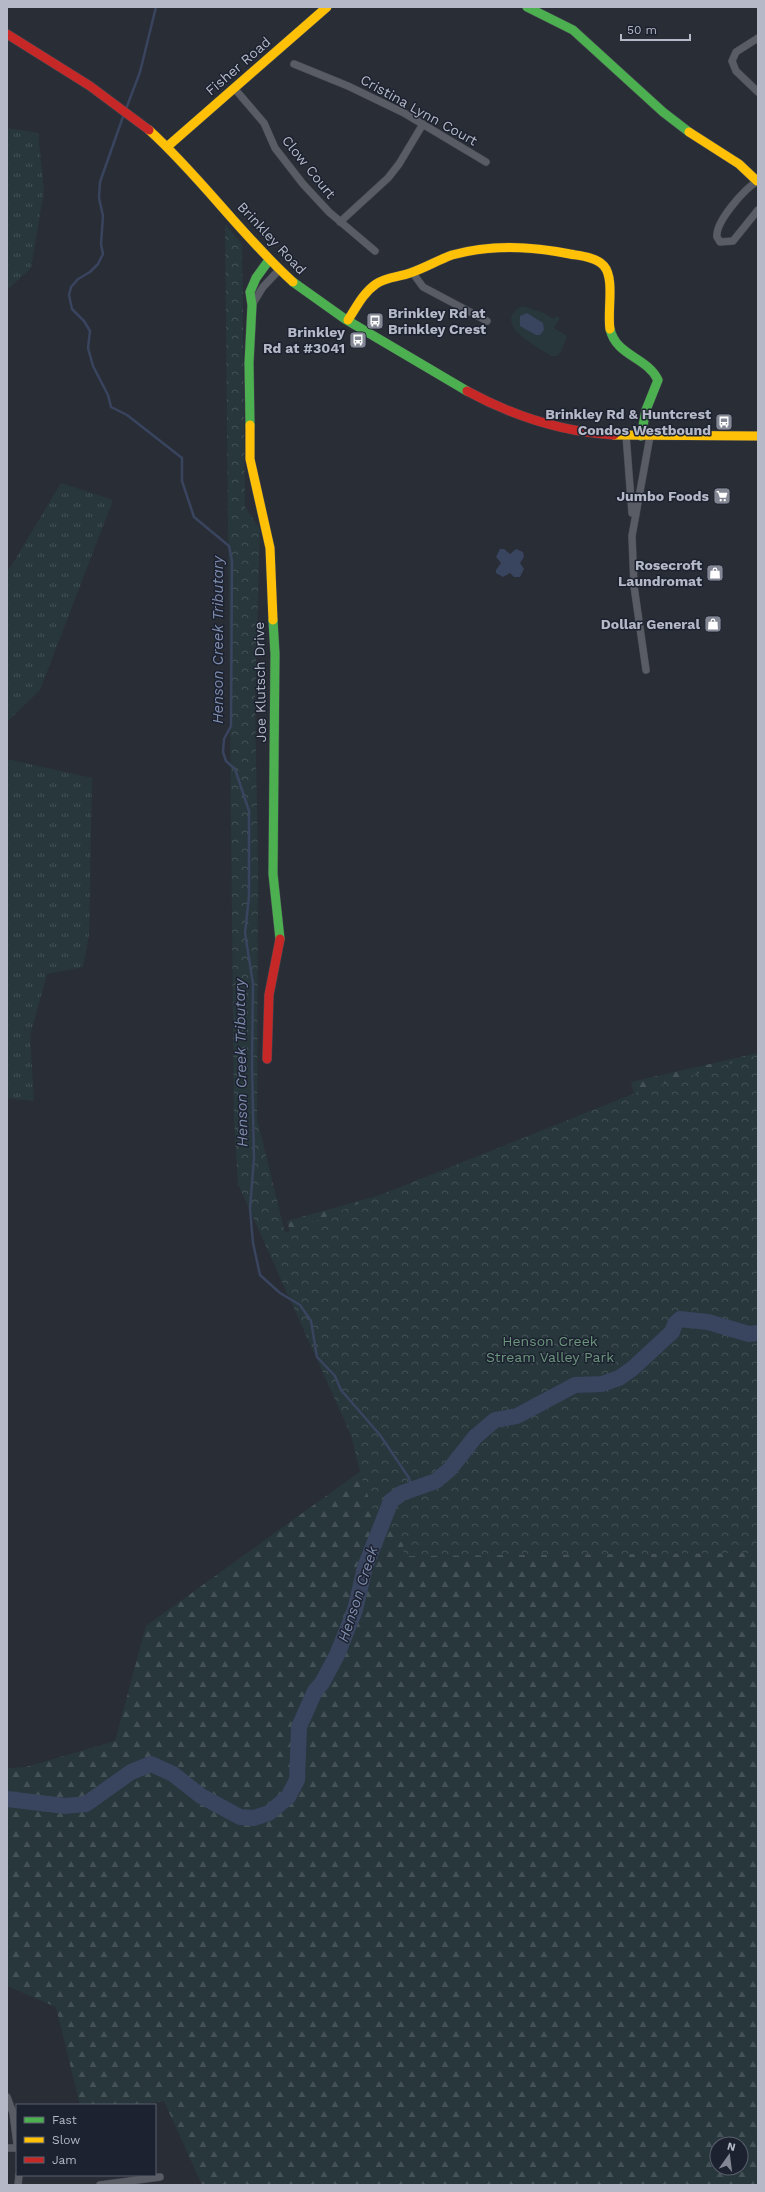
<svg xmlns="http://www.w3.org/2000/svg" width="765" height="2192" font-family="'Work Sans',sans-serif">
<defs>
<pattern id="grass-tufts" width="24" height="20" patternUnits="userSpaceOnUse"><rect width="24" height="20" fill="#27373c"/><path d="M3 7l-1-3M5 7V3M7 7l1-3M15 17l-1-3M17 17v-4M19 17l1-3" fill="none" stroke="#445257"/></pattern>
<pattern id="forest-firs" width="22" height="20" patternUnits="userSpaceOnUse"><rect width="22" height="20" fill="#27373c"/><path d="M5 1l3.5 6h-7zM16 11l3.5 6h-7z" fill="#445257"/></pattern>
<pattern id="park-crowns" width="20" height="18" patternUnits="userSpaceOnUse"><rect width="20" height="18" fill="#27373c"/><path d="M2 6a3 3 0 1 1 6 0M12 15a3 3 0 1 1 6 0" fill="none" stroke="#445257"/></pattern>
</defs>
<rect width="100%" height="100%" fill="#292d36"/>
<path fill="url(#grass-tufts)" d="M7 128 38 133 44 191 31 268 7 290Z
M61 483 113 500 40 690 7 722V569L10 568Z
M7 759 92 778 89 935 83 967 47 974 30 1036 34 1101 7 1098Z"/>
<path fill="url(#forest-firs)" fill-rule="evenodd" d="M758 1053V2185H202L164 2101 138 2105H80L56 2007 7 1986V1768L26 1767 115 1741 146 1626 376 1460 314 1317 287 1221 398 1190 636 1102 631 1082ZM717 2144H741V2168H717Z"/>
<path fill="url(#park-crowns)" d="M225 224 242 244 245 507 260 529 255 699 258 867 257 1119 285 1233 638 1092 758 1055V1553L404 1556 403 1544 373 1510 361 1476 351 1435 238 1184 234 1120Z"/>
<path fill="#27373c" d="M522 306 544 313 554 319 556 316 560 318 554 328 567 336 562 350 557 356H551C537 346 490 324 522 306Z"/>
<path fill="#39445f" d="M527 313 543 323 544 330 540 335H536L520 326V316Z
M500 549H504L510 554 516 549 523 552 524 557 520 563 524 569 520 577H514L510 573 503 577 496 573V570L501 563 496 557Z"/>
<g fill="none" stroke-linecap="round" stroke-linejoin="round">
<path stroke="#39445f" stroke-width="2.5" d="M126 109 140 72 156 7
M124 114 100 182 99 198 103 216 101 244 103 254 98 264 90 272 78 279 71 287 69 295 72 309 84 321 90 331 88 348 93 366 108 395 111 407 127 415 182 458V481L194 517 229 546 232 561 231 726 224 739 223 752 226 761 235 769 249 811V896L245 933 253 984 252 1064 254 1158 250 1209 253 1243 260 1275 280 1293 300 1305 311 1321 317 1357 335 1376 341 1390 380 1435 409 1478 412 1489"/>
<path stroke="#39445f" stroke-width="16" d="M7 1799 65 1806 86 1804 131 1772 151 1764 173 1774 201 1796 240 1817 254 1818 269 1813 288 1797 297 1780 299 1727 315 1691 322 1683 337 1655 355 1610 365 1567 391 1501 402 1493 436 1481 450 1469 475 1437 495 1420 517 1416 575 1385 602 1384 619 1378 632 1369 672 1332 675 1324 680 1319 708 1322 749 1334 758 1333"/>
<g stroke="#45484f" stroke-width="8">
<path id="street" d="M758 38 736 52 732 61 736 71 758 92
M294 64 348 86 404 113 486 162
M234 88 264 123 275 148 303 184 329 212 375 251
M758 181C745 188 715 222 717 237L720 242 733 241 758 210
M340 222 388 178 399 164 423 124
M412 272 423 287 487 321
M252 305 263 287 279 270
M626 435 632 513
M646 670 634 586 632 536 650 436
M7 2097 13 2113 17 2144
M7 2148H17
M18 2185 19 2175
M100 2185 160 2177"/>
</g>
<g stroke="#45484f" stroke-width="10">
<path id="fast" d="M527 7 573 30 663 112 689 132
M293 282 345 319 467 391
M610 329C616 356 647 357 658 380L646 410 641 436
M250 425 249 363 252 305 250 292 256 278 269 260
M273 620 275 654 273 874 280 939"/>
</g>
<g stroke="#45484f" stroke-width="10">
<path id="slow" d="M149 130C201 177 241 235 293 282
M689 132 739 164 757 181
M168 146 327 7
M348 320C356 308 363 293 376 284 386 277 399 277 410 273 425 268 438 260 452 255 491 244 531 246 570 254 581 256 596 257 604 266 615 279 607 311 610 329
M250 425V459L270 548 273 620
M614 435 758 436"/>
</g>
<g stroke="#45484f" stroke-width="10">
<path id="jam" d="M7 34 90 86 149 130
M467 391C513 416 562 432 614 435
M267 1059 269 995 280 939"/>
</g>
<use href="#street" stroke="#595c64" stroke-width="7"/>
<use href="#fast" stroke="#4caf50" stroke-width="9"/>
<use href="#slow" stroke="#ffc107" stroke-width="9"/>
<use href="#jam" stroke="#c62828" stroke-width="9"/>
</g>
<defs>
<g id="bus-square" transform="scale(0.9)"><rect x="-9" y="-9" width="18" height="18" rx="4" fill="#838794" stroke="#1d2230"/><path d="M-5-6H5V4H4V6H2V4H-2V6H-4V4H-5ZM-3.5-4V0h7V-4ZM-3.5 1.2v1.5H-2V1.2ZM2 1.2v1.5H3.5V1.2Z" fill="#fff"/></g>
<g id="supermarket-square" transform="scale(0.9)"><rect x="-9" y="-9" width="18" height="18" rx="4" fill="#838794" stroke="#1d2230"/><path d="M-6-5.5h2.5l.6 2H6L4.5 2H-2.5L-4.4-4H-6ZM-1.5 3.2a1.3 1.3 0 1 0 .1 0ZM3 3.2a1.3 1.3 0 1 0 .1 0Z" fill="#fff"/></g>
<g id="shop-square" transform="scale(0.9)"><rect x="-9" y="-9" width="18" height="18" rx="4" fill="#838794" stroke="#1d2230"/><path d="M-5-2.5h2.3a2.7 3.5 0 0 1 5.4 0H5L5.5 6h-11ZM-1.5-2.5h3a1.5 2.3 0 0 0-3 0Z" fill="#fff"/></g>
</defs>
<g fill-rule="evenodd">
<use href="#bus-square" x="375" y="321"/>
<use href="#bus-square" x="358" y="340"/>
<use href="#bus-square" x="724" y="422"/>
<use href="#supermarket-square" x="722" y="496"/>
<use href="#shop-square" x="715" y="573"/>
<use href="#shop-square" x="713" y="624"/>
</g>
<g text-anchor="middle" stroke-width="3" stroke-linejoin="round" paint-order="stroke">
<g font-size="14" fill="#b4b8c7" stroke="#1d2230">
<text transform="translate(238 66) rotate(-41)" y="5">Fisher Road</text>
<text transform="translate(419 110) rotate(29)" y="5">Cristina Lynn Court</text>
<text transform="translate(309 167) rotate(51)" y="5">Clow Court</text>
<text transform="translate(272 238) rotate(47)" y="5">Brinkley Road</text>
<text transform="translate(260 682) rotate(-91)" y="5">Joe Klutsch Drive</text>
</g>
<g font-size="14" font-weight="bold" fill="#b4b8c7" stroke="#1d2230" text-anchor="end">
<text x="388" y="318" text-anchor="start">Brinkley Rd at<tspan x="388" dy="16">Brinkley Crest</tspan></text>
<text x="345" y="337">Brinkley<tspan x="345" dy="16">Rd at #3041</tspan></text>
<text x="711" y="419">Brinkley Rd &amp; Huntcrest<tspan x="711" dy="16">Condos Westbound</tspan></text>
<text x="709" y="501">Jumbo Foods</text>
<text x="702" y="570">Rosecroft<tspan x="702" dy="16">Laundromat</tspan></text>
<text x="700" y="629">Dollar General</text>
</g>
<g font-size="14" fill="#6c967c" stroke="#1d2230">
<text x="550" y="1346">Henson Creek<tspan x="550" dy="16">Stream Valley Park</tspan></text>
</g>
<g font-size="15" font-style="italic" fill="#7d8bac" stroke="#1d2230">
<text transform="translate(218 640) rotate(-90)" y="5">Henson Creek Tributary</text>
<text transform="translate(241 1063) rotate(-91)" y="5">Henson Creek Tributary</text>
<text transform="translate(358 1594) rotate(-72)" y="5">Henson Creek</text>
</g>
</g>
<rect width="765" height="2192" fill="none" stroke="#b4b8c7" stroke-width="16"/>
<rect x="16" y="2104" width="140" height="72" fill="#1d2230" stroke="#595e6c"/>
<rect x="24" y="2117" width="20" height="6" fill="#4caf50" stroke="#595e6c"/>
<text x="52" y="2124" font-size="12" fill="#b4b8c7">Fast</text>
<rect x="24" y="2137" width="20" height="6" fill="#ffc107" stroke="#595e6c"/>
<text x="52" y="2144" font-size="12" fill="#b4b8c7">Slow</text>
<rect x="24" y="2157" width="20" height="6" fill="#c62828" stroke="#595e6c"/>
<text x="52" y="2164" font-size="12" fill="#b4b8c7">Jam</text>
<g transform="translate(729 2156) rotate(14)"><circle r="19" fill="#1d2230" stroke="#595e6c"/>
<path d="M0-3L7 15L0 10L-7 15Z" fill="#838794"/>
<text y="-6" font-size="11" font-weight="bold" text-anchor="middle" fill="#b4b8c7">N</text>
</g>
<path d="M621 34v6h69v-6" fill="none" stroke="#b4b8c7" stroke-width="2"/>
<text x="627" y="34" font-size="12" fill="#b4b8c7" stroke="#1d2230" stroke-width="3" paint-order="stroke">50 m</text>
</svg>
